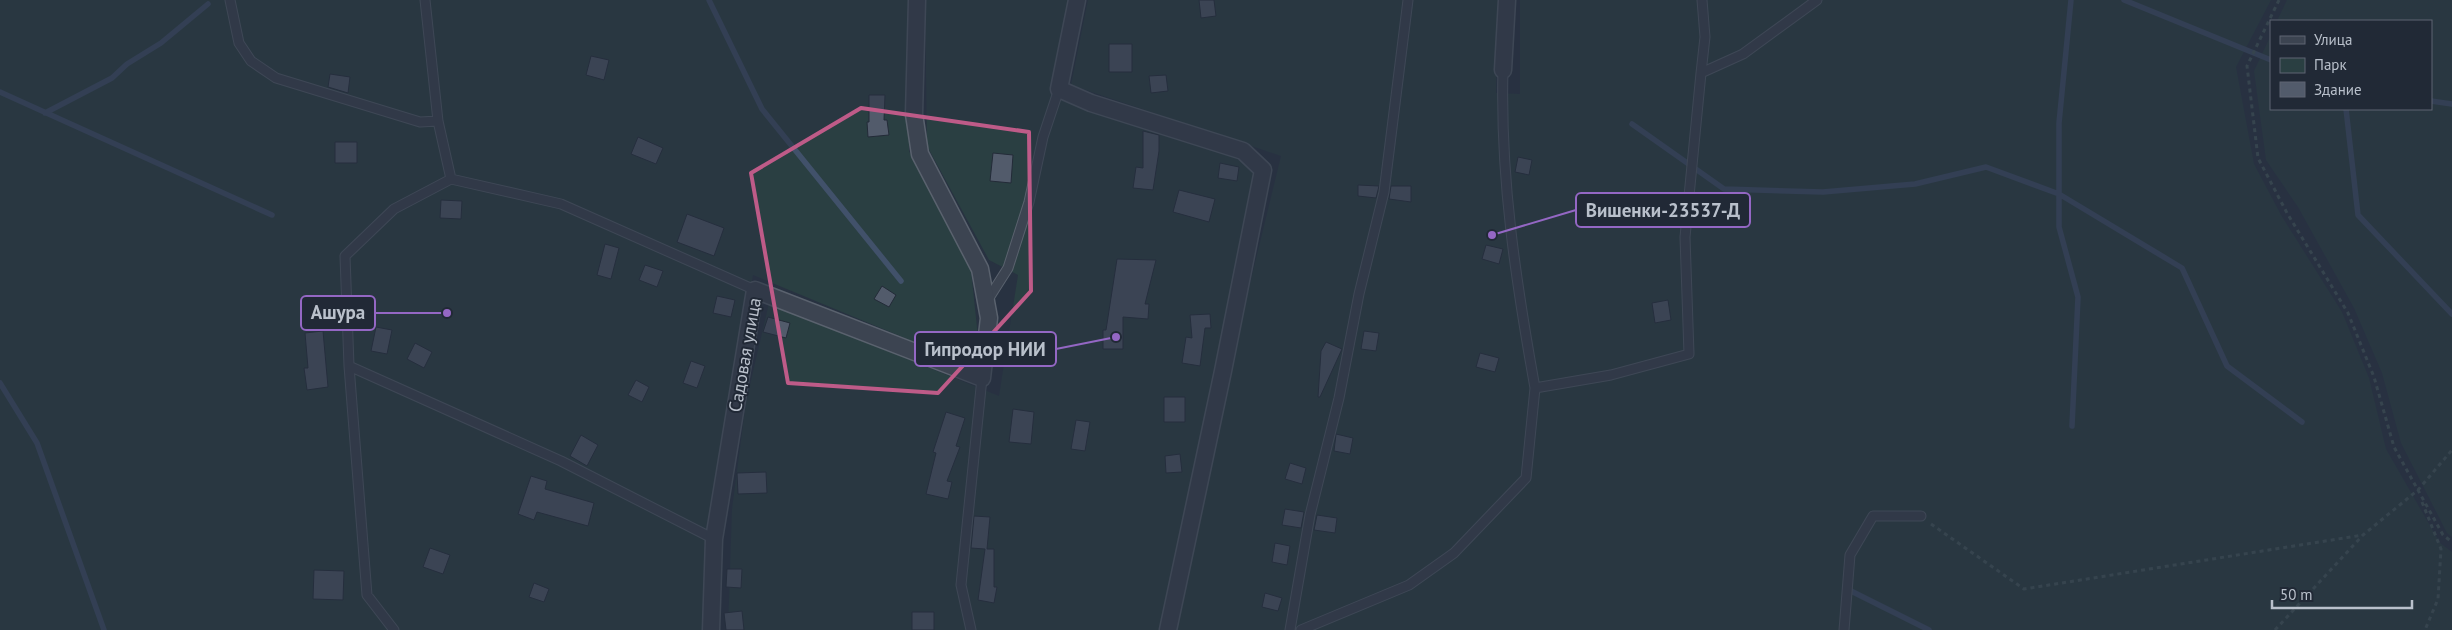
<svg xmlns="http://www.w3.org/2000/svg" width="2452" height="630" font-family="'PT Sans',sans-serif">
<rect width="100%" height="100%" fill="#283241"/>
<path fill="#2a3f42" d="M0 0H909V151L971 270 978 337 971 355 953 358 753 275 711 517 706 630H0Z
M925 0H1069L1053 98 1192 137 1239 160 1255 175 1217 371 1201 432 1160 630H728L732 509 746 402 769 303 999 396 1018 275 989 260 927 146Z
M1088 0H1498L1496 93 1520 94V0H2271L2236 67 2254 164 2281 215 2342 312 2369 378 2386 449 2440 543 2452 552V630H1175L1229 370 1281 156 1071 85Z
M2287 0H2452V537L2447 533 2401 443 2382 373 2354 308 2298 207 2266 160 2254 71 2271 35V109H2431V21H2277Z"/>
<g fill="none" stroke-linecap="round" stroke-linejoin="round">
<path stroke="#41516a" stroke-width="5.5" d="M709 0 762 109 901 281
M2071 0 2059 123V227L2078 297 2072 426
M2124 0 2271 60
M0 92 272 215
M2431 101 2452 104
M2346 109 2358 215 2452 314
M45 113 112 78 127 64 161 43 208 4
M1632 124 1724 189 1823 192 1915 184 1986 167 2059 194 2182 268 2227 366 2302 422
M0 383 37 443 104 630
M1851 591 1929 630"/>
</g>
<path fill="#525b6b" stroke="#232b38" d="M1199 0H1214L1216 16 1201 18Z
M1109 44H1132V72H1109Z
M591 56 609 60 604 80 586 75Z
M330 74 350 77 348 93 328 87Z
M1166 75 1168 91 1151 93 1149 76Z
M869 95H885L884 120H887L889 135 868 137 867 122H869Z
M1143 131 1159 135V151L1153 190 1133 188 1136 167 1143 168Z
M638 137 663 148 656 164 631 154Z
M335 142H357V163H335Z
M993 153 1013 155 1011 183 990 181Z
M1518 157 1532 160 1529 175 1515 172Z
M1220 163 1239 167 1237 181 1218 178Z
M1358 185 1379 186 1376 198 1358 196Z
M1391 186H1411V202L1389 199Z
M1179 190 1215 199 1209 222 1173 212Z
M441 200 462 201 461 219 440 218Z
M687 214 724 228 714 256 677 242Z
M605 244 619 248 611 279 597 275Z
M1486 245 1503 249 1499 264 1482 259Z
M1117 259 1156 260 1145 304H1149L1148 319 1123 317V349H1103V330H1106Z
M645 265 663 271 657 287 639 280Z
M882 286 896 295 889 307 874 299Z
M717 296 735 300 731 317 713 313Z
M1668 300 1671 320 1655 323 1652 303Z
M1210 314 1211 328H1205L1200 366 1182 363 1186 337 1192 338 1190 315Z
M768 317 790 323 786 338 763 332Z
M376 327 392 330 387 354 371 351Z
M323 331 328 387 307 390 304 368H308L305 333Z
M1364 331 1379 333 1376 351 1361 349Z
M1326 342 1342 349 1320 397H1318L1321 351Z
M415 343 432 352 424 368 407 359Z
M1480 353 1499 358 1495 372 1476 367Z
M691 361 705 366 697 388 683 383Z
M636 380 649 387 642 402 628 395Z
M1164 397H1185V422H1164Z
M1013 409 1034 412 1031 444 1009 442Z
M946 412 965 418 956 446 960 447 947 481 952 482 948 499 926 494 936 453 933 452Z
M1076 420 1090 422 1085 451 1071 449Z
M1336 434 1353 438 1350 454 1334 451Z
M581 435 598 445 587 466 570 456Z
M1180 454 1182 472 1166 473 1165 456Z
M1290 463 1306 468 1302 484 1285 479Z
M766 472 767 493 738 494 737 473Z
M531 476 547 481 545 489 594 503 588 526 537 512 534 520 518 514Z
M1285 509 1304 512 1301 528 1282 525Z
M1317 515 1337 518 1335 533 1314 530Z
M974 516 990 517 987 549H994V587H997L994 603 978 600 985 549 971 548Z
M1275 543 1290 546 1287 565 1272 562Z
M430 548 450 555 443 574 423 567Z
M727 569H742L741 588 726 587Z
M314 570 344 571 343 600 313 599Z
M534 583 549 589 544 602 529 597Z
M1265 593 1282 598 1278 611 1262 607Z
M742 611 744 630H726L724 613Z
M912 612H934V630H912Z"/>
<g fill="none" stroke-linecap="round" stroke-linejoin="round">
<g stroke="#5a626e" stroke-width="11">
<path id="service" d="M230 0 239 43 251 61 276 78 420 122 438 121
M425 0 438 121 451 179
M1503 70C1500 177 1516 282 1535 388
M1701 73 1705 37 1702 0
M987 301 1008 268 1029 202 1043 137 1059 89
M349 366 561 461 714 539
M394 630 367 595 349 366 345 256 394 209 451 179 561 204 755 290
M971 630 961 585 982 378
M1290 630 1310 515 1339 398 1359 294 1384 192 1408 0
M1301 630 1409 585 1454 553 1526 478 1535 388 1611 375 1689 354 1685 237 1701 73 1743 54 1817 0
M1844 630 1850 555 1873 516H1921"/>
</g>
<g stroke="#5a626e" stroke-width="19">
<path id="minor" d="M1077 0 1059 89 1091 103 1243 151 1263 170 1223 371 1168 630
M1503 70 1507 0
M711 630 714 539 755 290 982 378 989 318 980 269 920 154 914 114 917 0"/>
</g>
<path stroke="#485b5e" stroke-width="3" stroke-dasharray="4 4" stroke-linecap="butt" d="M2279 0 2247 66 2258 158 2287 213 2348 313 2374 377 2394 447 2443 535 2452 542
M2422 502 2441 549 2438 599 2425 630
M1931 524 2024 589 2363 535
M2275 630 2363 535 2418 490 2452 450"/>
<use href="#service" stroke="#3c4451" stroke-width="9"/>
<use href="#minor" stroke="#3c4451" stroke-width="16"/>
</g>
<path d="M0 0H2452V630H0ZM861 108 1029 132 1031 291 938 393 788 383 751 173Z" fill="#283241" fill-opacity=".55" fill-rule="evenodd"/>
<path fill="none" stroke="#be5b88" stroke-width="4" stroke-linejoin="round" d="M861 108 1029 132 1031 291 938 393 788 383 751 173Z"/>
<g text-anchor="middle" stroke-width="4" stroke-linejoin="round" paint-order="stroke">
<g font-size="18" fill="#b9c0cb" stroke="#212936">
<text transform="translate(745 355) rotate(-80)" y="6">Садовая улица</text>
</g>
</g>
<path fill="none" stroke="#9467c4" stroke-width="2" d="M1492 235L1576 210M447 313L375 313M1116 337L1056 349"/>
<g fill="#9467c4" stroke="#212936" stroke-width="2">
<circle cx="1492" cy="235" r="5"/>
<circle cx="447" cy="313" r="5"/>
<circle cx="1116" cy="337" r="5"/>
</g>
<g fill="#212936" stroke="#9467c4" stroke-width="2">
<rect x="1576" y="193" width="174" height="34" rx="5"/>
<rect x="301" y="296" width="74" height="34" rx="5"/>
<rect x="915" y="332" width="141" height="34" rx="5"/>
</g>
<g font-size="19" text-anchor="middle" font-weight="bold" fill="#b9c0cb">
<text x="1663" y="217">Вишенки-23537-Д</text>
<text x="338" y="319">Ашура</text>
<text x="985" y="356">Гипродор НИИ</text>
</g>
<rect x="2270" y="20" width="162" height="90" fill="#212936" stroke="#5e6572"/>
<rect x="2280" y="36" width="25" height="8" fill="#3c4451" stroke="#5e6572"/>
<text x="2314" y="45" font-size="15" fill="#b9c0cb">Улица</text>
<rect x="2280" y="58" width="25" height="15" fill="#2a3f42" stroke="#5e6572"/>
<text x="2314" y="70" font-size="15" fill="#b9c0cb">Парк</text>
<rect x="2280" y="82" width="25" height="15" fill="#525b6b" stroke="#5e6572"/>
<text x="2314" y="95" font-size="15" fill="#b9c0cb">Здание</text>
<path d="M2272 600v8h140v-8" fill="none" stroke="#b9c0cb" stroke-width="2.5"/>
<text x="2280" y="600" font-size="15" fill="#b9c0cb" stroke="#212936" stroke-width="4" paint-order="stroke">50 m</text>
</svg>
